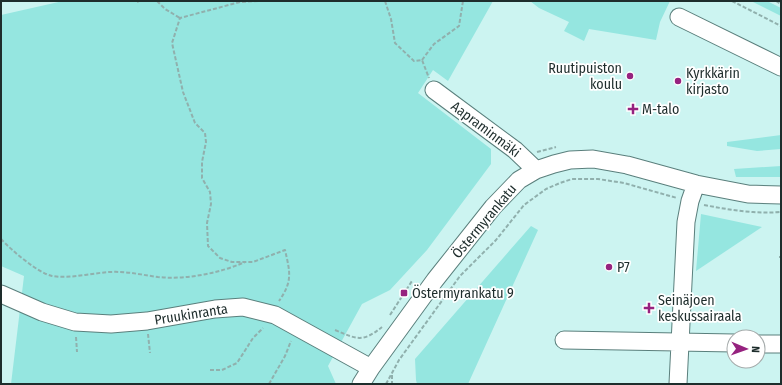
<svg xmlns="http://www.w3.org/2000/svg" width="782" height="385" font-family="'Fira Sans Condensed',sans-serif">
<rect width="100%" height="100%" fill="#ccf4f1"/>
<path fill="#95e6e0" d="M63 1H493L448 81 433 70 418 93 491 149V164L427 250 390 290 362 304 328 366 336 384H11L24 276 1 266V15Z
M530 1H670L660 22 656 40 589 29 584 41 564 31 569 22 539 8Z
M751 1H767L781 8V16Z
M781 135V149L757 151 727 146V142Z
M781 166V177H736L734 169Z
M701 214 762 227 696 271Z
M531 226 538 230 468 384H417L416 380 415 359Z"/>
<g fill="none" stroke-linecap="round" stroke-linejoin="round">
<g stroke="#5a7f7c" stroke-width="19">
<path id="minor" d="M679 17 781 67
M434 90 515 150 536 170
M1 294 42 312 75 322 111 324 147 321 215 309 243 307 275 315 371 368
M564 340 734 343
M758 344H781
M361 384 371 368 435 280 493 207 519 180 536 170 554 164 570 160 593 159 627 165 696 184 748 194 781 195
M678 384 686 222 690 201 696 184"/>
</g>
<path stroke="#90b0ad" stroke-width="2" stroke-dasharray="4 2" stroke-linecap="butt" d="M157 1 165 9 180 18
M258 1 240 2 180 18 172 43 183 92 195 123 205 133 206 142 202 162V178L210 192 211 204 207 223 208 246 220 258 232 262H253L285 250C290 272 293 281 279 301
M385 1 391 19 395 43 414 61 422 60 429 78
M732 1 781 26
M776 1 781 4
M137 2 139 1
M422 60 434 44 459 26 463 1
M537 152 556 147
M704 205C730 210 755 214 781 212
M1 239C11 250 38 273 52 276 71 279 91 273 110 272 127 271 142 275 158 277 186 280 220 273 245 262
M779 257H781
M390 315 412 281
M335 330C357 339 362 343 382 327
M148 334 150 353
M76 337 77 352
M210 370H222L237 363 253 338 263 328
M392 375V384
M269 384 285 356 291 341
M386 384 399 360 460 276 496 240 524 205 546 189 560 183 572 179H598L624 183 677 198"/>
<use href="#minor" stroke="#fff" stroke-width="17"/>
</g>
<g fill="#96227f" stroke="#fff" stroke-width="1.5">
<circle cx="630" cy="76" r="4"/>
<circle cx="678" cy="81" r="4"/>
<path d="M631 103h4v4h4v4h-4v4h-4v-4h-4v-4h4z"/>
<circle cx="609" cy="267" r="4"/>
<rect x="400" y="289" width="8" height="8" rx="2"/>
<path d="M647 302h4v4h4v4h-4v4h-4v-4h-4v-4h4z"/>
</g>
<g text-anchor="middle" stroke-width="3.5" stroke-linejoin="round" paint-order="stroke">
<g font-size="14" fill="#1e2d2c" stroke="#fff" text-anchor="start">
<text x="622" y="73" text-anchor="end">Ruutipuiston<tspan x="622" dy="16">koulu</tspan></text>
<text x="686" y="78">Kyrkkärin<tspan x="686" dy="16">kirjasto</tspan></text>
<text x="642" y="114">M-talo</text>
<text x="617" y="272">P7</text>
<text x="412" y="298">Östermyrankatu 9</text>
<text x="658" y="305">Seinäjoen<tspan x="658" dy="16">keskussairaala</tspan></text>
</g>
<g font-size="14" fill="#1e2d2c" stroke="#fff">
<text transform="translate(486 129) rotate(37)" y="5">Aapraminmäki</text>
<text transform="translate(484 221) rotate(-50)" y="5">Östermyrankatu</text>
<text transform="translate(191 314) rotate(-9)" y="5">Pruukinranta</text>
</g>
</g>
<rect width="782" height="385" fill="none" stroke="#1e2d2c" stroke-width="4"/>
<g transform="translate(746 349) rotate(92)"><circle r="19" fill="#ffffff" stroke="#a5abab"/>
<path d="M0-3L7 15L0 10L-7 15Z" fill="#96227f"/>
<text y="-6" font-size="11" font-weight="bold" text-anchor="middle" fill="#1e2d2c">N</text>
</g>
</svg>
